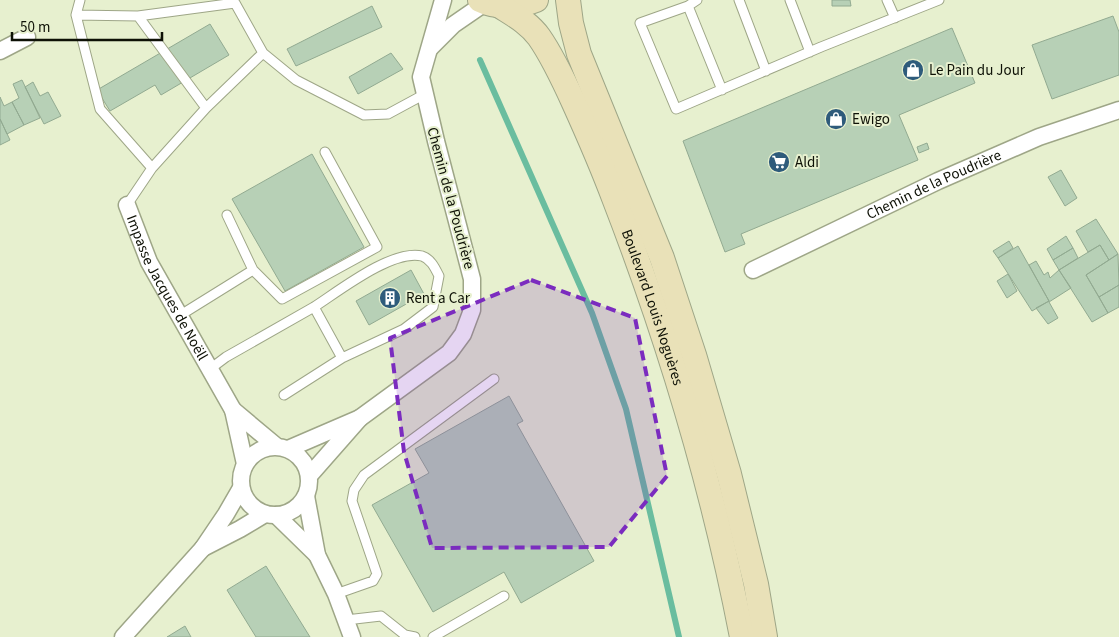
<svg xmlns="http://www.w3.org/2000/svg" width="1119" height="637" font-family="'Source Sans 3',sans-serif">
<rect width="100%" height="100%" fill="#e7f0cf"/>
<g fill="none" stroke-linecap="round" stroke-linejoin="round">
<path stroke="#6abd9f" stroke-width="6" d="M480 60 592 313 626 409 679 637"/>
</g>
<path fill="#b7d0b6" stroke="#92aa91" d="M832 0H850L851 6H832Z
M372 6 382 27 296 66 287 49Z
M1113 16 1119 32V75L1052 99 1032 45Z
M210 24 229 55 161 95 155 85 110 111 97 90Z
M952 28 975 83 899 115 918 160 741 234 745 244 725 252 683 141Z
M391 53 403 69 358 94 349 77Z
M22 80 40 118 24 125 12 102 19 98 13 84Z
M33 82 40 96 48 92 61 116 44 124 25 87Z
M0 97 4 106 12 102 24 125 7 134 0 119Z
M0 119 10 140 0 145Z
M927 143 929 149 919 153 917 147Z
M312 154 364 247 285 291 232 199Z
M1061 170 1077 198 1065 206 1048 177Z
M1096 219 1118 254 1109 260 1100 245 1088 252 1076 231Z
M1066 236 1073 248 1053 260 1047 249Z
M1009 241 1013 248 998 258 993 251Z
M1100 245 1109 260 1086 275 1108 313 1092 322 1059 270Z
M1018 246 1049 301 1032 311 998 258Z
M1073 248 1078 258 1059 270 1053 260Z
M1118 254 1119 285 1099 297 1086 275Z
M1036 261 1044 275 1048 272 1050 278 1059 270 1071 288 1049 302 1058 318 1048 324 1036 308 1049 301 1029 265Z
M411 270 424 294 369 325 356 301Z
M1008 274 1017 291 1007 298 997 281Z
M1119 285V307L1108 313 1099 297Z
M509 396 523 421 517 424 594 561 521 603 504 572 433 612 372 505 429 473 415 449Z
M266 566 310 637H256L227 590Z
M185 626 191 637H167Z"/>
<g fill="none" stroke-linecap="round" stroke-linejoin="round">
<g stroke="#9ea687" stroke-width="11">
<path id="service" d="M80 0 76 15 138 16 206 108 152 168 127 205
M697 0 688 6 640 23 676 109 821 47 939 0
M739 0 766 71
M790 0 810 52
M887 0 895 18
M688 6 722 90
M76 15 100 109 152 168
M138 16 235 3 263 53 206 108
M263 53 296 80 364 115 388 114 425 94
M253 270 282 299 377 247 325 152
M314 307C339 291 392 249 422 256 431 259 435 268 439 276L433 307 404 329 342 358
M179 316 253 270 227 215
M210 369 226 357 314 307 342 358 284 395
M336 594 373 581 377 574 352 501 354 490 364 475 494 379
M346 620 381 616 405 635 415 637
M433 637 504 596"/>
</g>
<g stroke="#9ea687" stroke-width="19">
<g id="minor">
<path d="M430 48 453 25 485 3"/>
<path d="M0 51 27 37"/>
<path id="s1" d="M127 205 149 262 233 410"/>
<path id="s2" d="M753 270 938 181 1039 137 1119 110"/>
<path d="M360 418 449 353 463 334 472 310V279L436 141 421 77 443 0"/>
<circle cx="275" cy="481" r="34"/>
<path d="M288 449 360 418 309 476"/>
<path d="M245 464 233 410 276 446"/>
<path d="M241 488 226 514 203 548 240 529 265 514"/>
<path d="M306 496 317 555 336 594 352 637"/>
<path d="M276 515 317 555"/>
<path d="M123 637 203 548"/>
</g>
</g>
<g stroke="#9ea687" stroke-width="26">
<g id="secondary">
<path d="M480 0C496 8 519 7 536 0"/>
<path d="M568 0 571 23 579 54 662 258 694 355 729 474 756 584 765 637"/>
<path id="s3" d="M500 6C514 15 529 23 539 37 553 57 564 81 574 103 588 134 602 166 614 198 669 340 713 487 742 637"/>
</g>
</g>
<use href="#service" stroke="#fff" stroke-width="9"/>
<use href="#minor" stroke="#fff" stroke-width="16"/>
<use href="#secondary" stroke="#e9e1b8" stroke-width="24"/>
</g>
<path fill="#7b2cbf" fill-opacity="0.2" stroke="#7b2cbf" stroke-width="4" stroke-dasharray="10 6" stroke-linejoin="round" d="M531 280 635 318 667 476 609 547 432 548 404 452 390 338Z"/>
<defs>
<g id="shop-disc" transform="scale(1.125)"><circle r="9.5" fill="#2e5b7b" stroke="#e7f0cf"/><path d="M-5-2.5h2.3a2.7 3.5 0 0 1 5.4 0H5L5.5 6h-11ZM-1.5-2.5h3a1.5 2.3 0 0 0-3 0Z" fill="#fff"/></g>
<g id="supermarket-disc" transform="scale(1.125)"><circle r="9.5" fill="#2e5b7b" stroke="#e7f0cf"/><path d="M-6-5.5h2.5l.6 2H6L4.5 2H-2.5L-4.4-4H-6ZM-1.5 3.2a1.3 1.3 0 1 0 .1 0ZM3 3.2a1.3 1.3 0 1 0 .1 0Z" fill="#fff"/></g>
<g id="building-disc" transform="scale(1.125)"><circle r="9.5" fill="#2e5b7b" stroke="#e7f0cf"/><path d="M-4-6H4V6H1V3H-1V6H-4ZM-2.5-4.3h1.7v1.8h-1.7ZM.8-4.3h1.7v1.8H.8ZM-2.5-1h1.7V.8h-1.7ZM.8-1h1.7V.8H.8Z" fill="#fff"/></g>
</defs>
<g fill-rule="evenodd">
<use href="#shop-disc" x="913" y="70"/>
<use href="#shop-disc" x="836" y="119"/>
<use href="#supermarket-disc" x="779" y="162"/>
<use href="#building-disc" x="390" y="298"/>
</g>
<g text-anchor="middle" stroke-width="4" stroke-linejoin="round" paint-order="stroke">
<g font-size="15" fill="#0e1106" stroke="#e7f0cf" text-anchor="start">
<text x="929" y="75">Le Pain du Jour</text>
<text x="852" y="124">Ewigo</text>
<text x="795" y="167">Aldi</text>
<text x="406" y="303">Rent a Car</text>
</g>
<g font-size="15" fill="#0e1106" stroke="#e7f0cf">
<text dy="5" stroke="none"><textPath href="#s2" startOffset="200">Chemin de la Poudrière</textPath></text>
<text transform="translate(451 198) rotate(75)" y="5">Chemin de la Poudrière</text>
<text dy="5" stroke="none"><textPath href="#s1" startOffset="92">Impasse Jacques de Noëll</textPath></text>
<text dy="5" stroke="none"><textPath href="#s3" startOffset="344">Boulevard Louis Noguères</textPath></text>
</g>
</g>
<path d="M12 32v8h150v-8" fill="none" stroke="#0e1106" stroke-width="2.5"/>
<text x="20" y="32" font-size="15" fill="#0e1106" stroke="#e7f0cf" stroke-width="4" paint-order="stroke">50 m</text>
</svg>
